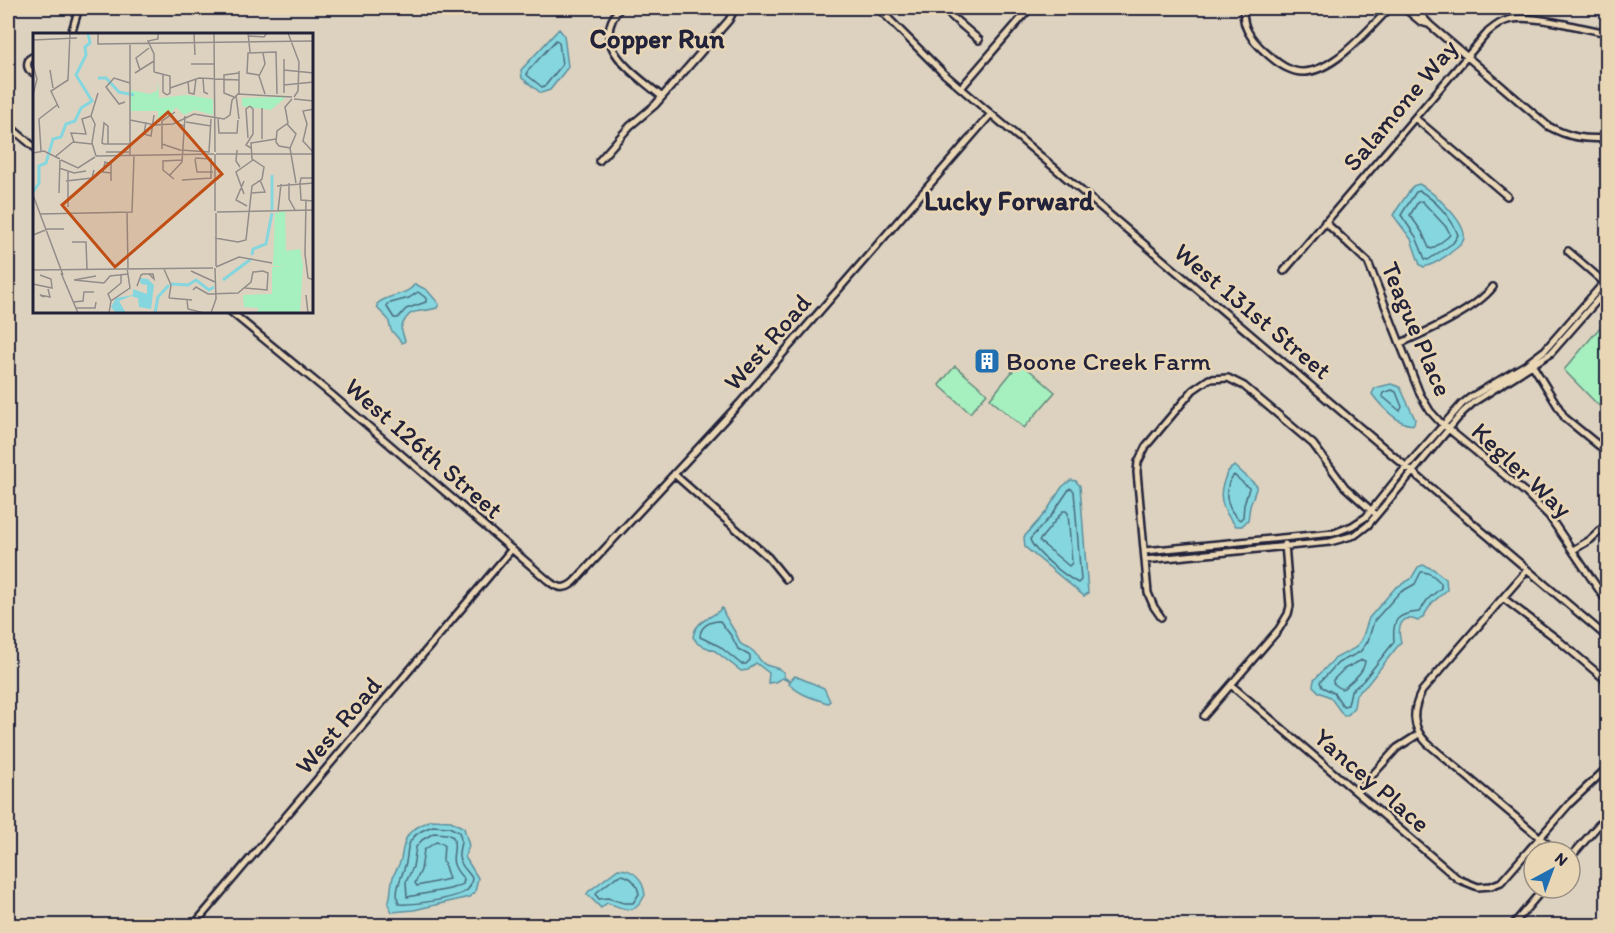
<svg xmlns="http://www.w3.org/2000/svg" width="1615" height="933" font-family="Itim,sans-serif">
<rect width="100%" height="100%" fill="#dcd2bf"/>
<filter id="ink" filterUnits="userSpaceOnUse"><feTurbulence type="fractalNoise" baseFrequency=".0167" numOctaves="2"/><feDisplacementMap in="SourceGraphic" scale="12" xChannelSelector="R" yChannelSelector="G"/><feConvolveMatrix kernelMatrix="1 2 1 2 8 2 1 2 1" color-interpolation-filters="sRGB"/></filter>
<g filter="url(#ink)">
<path fill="#a6efbe" stroke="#64887c" stroke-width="1.5" d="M1607 319V411L1597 404 1564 370Z
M1020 362 1055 392 1024 428 990 399Z
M955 366 987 393 970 413 939 385Z"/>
<path fill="#85d6de" stroke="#5d8e9d" stroke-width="1.5" d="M559 29 564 35 568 67 550 90 541 93 522 78 521 70Z
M1419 184C1431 190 1471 225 1463 241 1461 246 1453 250 1449 254 1440 260 1434 265 1424 267L1420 265 1411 239 1393 215 1413 186Z
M415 284 427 290 439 304 437 308C419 314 410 305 401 328L405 341 402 343 391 330 388 319 378 309 377 304C389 293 406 297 415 284Z
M1391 384 1400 387 1415 419 1414 424C1401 428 1380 405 1372 394L1375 388Z
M1235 466 1257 486 1250 506 1248 520 1242 526H1236C1224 513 1217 498 1224 481 1226 474 1228 469 1235 466Z
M1071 480 1076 481 1080 486 1088 593 1084 596 1025 547 1024 537 1046 512 1062 487Z
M1423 565 1433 569 1446 579 1447 590 1432 603 1423 617 1418 621C1400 613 1397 629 1401 642L1367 685 1356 695 1354 707 1349 714 1344 716 1330 697 1319 692 1313 686 1314 680 1334 659 1355 648 1362 639 1369 618 1395 588 1411 579 1418 567Z
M722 608C726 621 736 630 740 643 744 647 749 647 753 651 758 655 759 662 766 665 773 668 776 666 784 672V677L790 681 795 676 824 688 830 701 828 703C815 699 800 695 789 684L790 682 782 678 775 682 768 683 769 673 756 663 748 670 741 671 715 651 698 644 693 637C696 619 712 619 722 608Z
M431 820 451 821 464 828 469 846 465 857 478 878 475 892 469 897 414 910 392 912 388 904C392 894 390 887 393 877 395 870 400 865 401 859 405 834 407 831 431 820Z
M618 869C634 869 643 879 645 895 634 917 627 909 607 903L601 908 587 894 588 892Z"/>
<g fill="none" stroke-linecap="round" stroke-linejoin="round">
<path stroke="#4a6a7c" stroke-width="1.5" d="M556 40 559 42 562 65 545 86 542 87 527 75V72Z
M1420 191C1435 200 1452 218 1458 235L1453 243 1428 260 1425 259 1416 237 1401 215 1416 192Z
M1422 201 1447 228 1450 234 1448 237 1432 249 1429 248 1422 232 1410 215 1418 202Z
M418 292 426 298V302L406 309 398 318H394L387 307V304L409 298Z
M1392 390 1396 392 1402 407 1400 411 1382 396 1383 393Z
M1234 475 1249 488 1244 505 1243 517 1240 520C1226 510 1222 488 1234 475Z
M1070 488 1074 491 1081 580 1078 583C1067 577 1033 552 1030 539L1051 516Z
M1063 511H1066L1068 513 1072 563 1069 566 1039 541Z
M1421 572C1429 571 1436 578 1441 583V588L1428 599 1419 612C1397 614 1392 619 1394 642L1363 681 1351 691 1348 705 1343 706 1334 693 1322 687 1320 682 1338 663 1360 652 1368 641 1374 621 1399 593 1415 584Z
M720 621 732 637 738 649 750 656V660L746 664H741L719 646 700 637C700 626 710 621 720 621Z
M1362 660 1365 661C1364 673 1352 680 1344 688L1341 689 1333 683V680L1344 669Z
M433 826 449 827 459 832C464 844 458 846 459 857 460 866 468 871 472 878 471 883 471 888 466 891 454 899 413 905 399 904 393 890 403 876 406 862 408 854 406 846 412 839 417 832 425 829 433 826Z
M434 833 447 834 453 837C459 853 444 859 464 879L463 884 450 889 407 897 406 882 413 867 416 847 422 840Z
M436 842 444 844 443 860 449 879 417 886 415 883 421 870 424 850Z
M622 875C632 877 637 883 639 894L633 903H624L608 898 599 899 596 895 597 892 616 877Z"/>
<g stroke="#22223b" stroke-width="10">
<path id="minor" d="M620 8C587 46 636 74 662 97
M878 8 942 72 991 114 1608 638
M942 8 979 40
M1244 8C1241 26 1251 39 1264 51 1273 59 1283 68 1295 71 1328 80 1368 29 1390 8
M1404 8 1421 22 1428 24
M1414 8 1430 25 1548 126C1568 137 1585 140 1608 138
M71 34 79 8
M34 56 29 59C26 66 28 71 34 73
M961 88 1030 8
M1415 118 1507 196
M1608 124 1605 152 1608 166
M8 125 34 147
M599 161 630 126 655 105 729 20 735 8
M1325 222 1368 262 1420 394 1430 411 1440 422 1526 493 1549 516 1608 603
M1568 251 1606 284
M1284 271 1488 32C1494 27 1500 22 1508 20 1530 13 1583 29 1608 33
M231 312 332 395 551 583C560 589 566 589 574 582L740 403 991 114
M1401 343C1428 331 1475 310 1493 287
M1532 364 1565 418 1608 453
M674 474 768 557 786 579
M1573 550 1590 540 1608 523
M1145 551 1334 533 1352 526 1366 517 1406 467 1462 404 1471 397 1525 365 1545 350 1608 278
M1145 560 1330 542 1355 535 1368 525 1463 412 1474 402 1551 353 1608 288
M1527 570 1422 691C1412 710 1411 727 1427 743L1557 852
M1503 598 1557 639 1608 682
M1161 617 1154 607 1148 593 1137 472 1138 462 1146 446 1193 390 1209 379 1228 378 1244 386 1313 444 1345 487 1373 512
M1231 685 1458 879 1478 887 1491 886 1501 882 1570 803 1608 767
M1204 716 1279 629 1288 614 1290 606 1285 544
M1357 792 1397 748 1419 734
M1570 858 1608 814
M193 926 512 549
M1512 926 1544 888"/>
</g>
<use href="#minor" stroke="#e9d6b4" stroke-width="5"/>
</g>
</g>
<defs>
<g id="building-square" transform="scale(1.35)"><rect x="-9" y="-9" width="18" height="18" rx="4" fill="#1f6fb2" stroke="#e9d6b4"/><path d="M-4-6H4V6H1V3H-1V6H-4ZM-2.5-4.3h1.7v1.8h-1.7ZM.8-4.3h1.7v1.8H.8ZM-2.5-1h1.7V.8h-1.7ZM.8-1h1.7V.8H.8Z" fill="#fff"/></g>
</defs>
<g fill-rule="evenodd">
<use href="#building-square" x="987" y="361"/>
</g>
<g text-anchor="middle" stroke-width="5" stroke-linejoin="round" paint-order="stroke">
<g font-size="26" fill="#22223b" stroke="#e9d6b4">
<text transform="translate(1400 105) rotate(-50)" y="9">Salamone Way</text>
<text transform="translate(1253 311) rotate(40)" y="9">West 131st Street</text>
<text transform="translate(1417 329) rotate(67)" y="9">Teague Place</text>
<text transform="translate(767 342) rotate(-49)" y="9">West Road</text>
<text transform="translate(424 448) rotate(41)" y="9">West 126th Street</text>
<text transform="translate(1522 470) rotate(43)" y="9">Kegler Way</text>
<text transform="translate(338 725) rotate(-50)" y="9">West Road</text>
<text transform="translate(1372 780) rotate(41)" y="9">Yancey Place</text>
</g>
<g font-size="26" fill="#22223b" stroke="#e9d6b4" text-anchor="start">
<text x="1006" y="370">Boone Creek Farm</text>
</g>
<g font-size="27" font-weight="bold" fill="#22223b" stroke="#e9d6b4">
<text x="657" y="48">Copper Run</text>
<text x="1009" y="210">Lucky Forward</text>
</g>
</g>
<g transform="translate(33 33)">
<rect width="280" height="280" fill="#dcd2bf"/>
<path d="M125 49 126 65 153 62 180 66V82L162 77 151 82 143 74 138 80 125 85V78H97V57L117 61 124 58ZM253 64 238 77 209 73V65ZM252 178 253 218 267 216 270 232 267 280H223L226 275 211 274 210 262 239 261V234L253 233H240L242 180Z" fill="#a6efbe"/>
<path d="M106 245 115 246 121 252 118 276 106 274 105 265 98 263 86 268 93 280H83L78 274 83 265 100 262V256L114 261V252L108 251Z" fill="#85d6de"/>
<path fill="none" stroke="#85d6de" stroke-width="3" d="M65 45H73L86 59 101 62M239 142V177M0 159 6 150V133L13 130 20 106 28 104 33 91 42 88 48 75 59 68 43 42 53 22 52 14 57 10 55 0M219 222 220 216 233 211 239 180M190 247 218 226M138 251 155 252 163 247 176 257 181 254M122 280 125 264 136 252"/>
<path fill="none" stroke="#928c8a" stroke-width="1.5" d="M65 0V11L281 8M161 0 162 22M181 0 182 119M215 0 217 19M255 0 266 29 265 58 261 64M216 3 231 4 234 0M0 7 44 5M97 11V123M230 20 232 31 226 43 232 61M251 26V60M158 31H181M0 32 4 46 0 62M17 37 20 55M107 37 103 25 116 15M251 37 281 40M206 38V61M121 39V21L115 8 125 6V0M121 39 137 43V60L134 62M102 40 121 28M130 42V59L134 62M226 42 214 40 215 20 243 19 244 61M170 45 171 59 175 61M155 48 156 60 161 61 163 46M251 52 281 49M137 55 166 45 206 47M203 62 206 86M201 64 191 60V42L206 40M259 66 252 74 255 90 244 98 243 109 246 113 257 115 263 150M261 66 281 68M92 69 86 71 73 54 81 45 97 50M217 73 220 76V101L213 112 218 115M26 75 18 58 35 47 37 0M281 76 270 78 274 91 270 108 281 120M138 81 143 90 151 93M58 83 62 91 59 110 63 123M58 83 65 60M185 86 186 100H204L205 87M97 87 122 92 140 91 161 81 191 86 197 82 199 67 205 61 259 64M113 89 111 101 118 103 121 82M153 89 178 93M254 91 263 101 257 115M215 105 213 76 217 73M229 106V75M41 109 38 100 53 101 49 86 58 83M75 111V93L71 90 69 110 71 111H97M129 111 147 117 176 119 178 86M129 116V88L142 79M204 117 203 128 207 134M8 118 6 86 24 72M73 119H96M0 120 11 118 27 126M182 121V178M183 121H281M23 123 40 109 59 111M63 123 181 121M162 126 164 139H180M28 127 45 135 62 124M26 135 41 140 53 138M136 143 149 129 152 83M281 145H268L267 150 268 167 281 168M141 146 130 137V128L149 127M149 147 178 145V126L162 125M33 148 59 145 61 137M78 148V131L72 129 70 139 78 140M211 148 203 167 214 173M256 150V166L262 177M244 153 281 150M26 160 27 127M219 160 232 159 227 147M211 161 203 139 220 127M0 162 30 242M273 168 272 221 275 245 281 247M35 174V138M245 178 248 151M94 179 95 235M184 179 281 177M7 181 99 179 101 123M0 202 15 196H31M182 205 205 209 213 207 219 153 229 146 231 134 219 126 218 110 243 106M39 209H53L54 236M183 233V180M183 234 206 224 239 230M131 236 138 252 136 265M0 237 180 235M158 238 182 249M28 240 45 280M41 247 71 250M41 247 63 243M71 250 77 243 95 241M0 251 19 255 18 246 7 242M104 253 108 242 110 241H120L121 246 116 241M212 255 234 257 235 240 230 238M160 257 163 254 175 261 205 260 218 249 220 239 230 238M273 262 275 280M11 264 7 262 17 264 15 256M136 265 159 267M154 267 155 276 171 280M78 268 75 261 88 250V241M40 269 50 268 51 259H61M43 275H62L63 269M76 280 78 268 97 255 94 235M178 280 183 266 182 235"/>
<path fill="#c04e15" fill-opacity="0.15" stroke="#c04e15" stroke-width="3" d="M135 79 189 141 82 234 29 172Z"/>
<rect width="280" height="280" fill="none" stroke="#22223b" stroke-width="3"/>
</g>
<rect width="1615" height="933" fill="none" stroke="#e9d6b4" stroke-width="30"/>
<rect x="15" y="15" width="1585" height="903" fill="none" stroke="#22223b" stroke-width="2" filter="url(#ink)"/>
<g transform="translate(1552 870) rotate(41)"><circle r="28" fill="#e9d6b4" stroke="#998e84" stroke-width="1.5"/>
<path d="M0-4.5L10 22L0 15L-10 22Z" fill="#1f6fb2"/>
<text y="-9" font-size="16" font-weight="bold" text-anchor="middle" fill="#22223b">N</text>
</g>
</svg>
